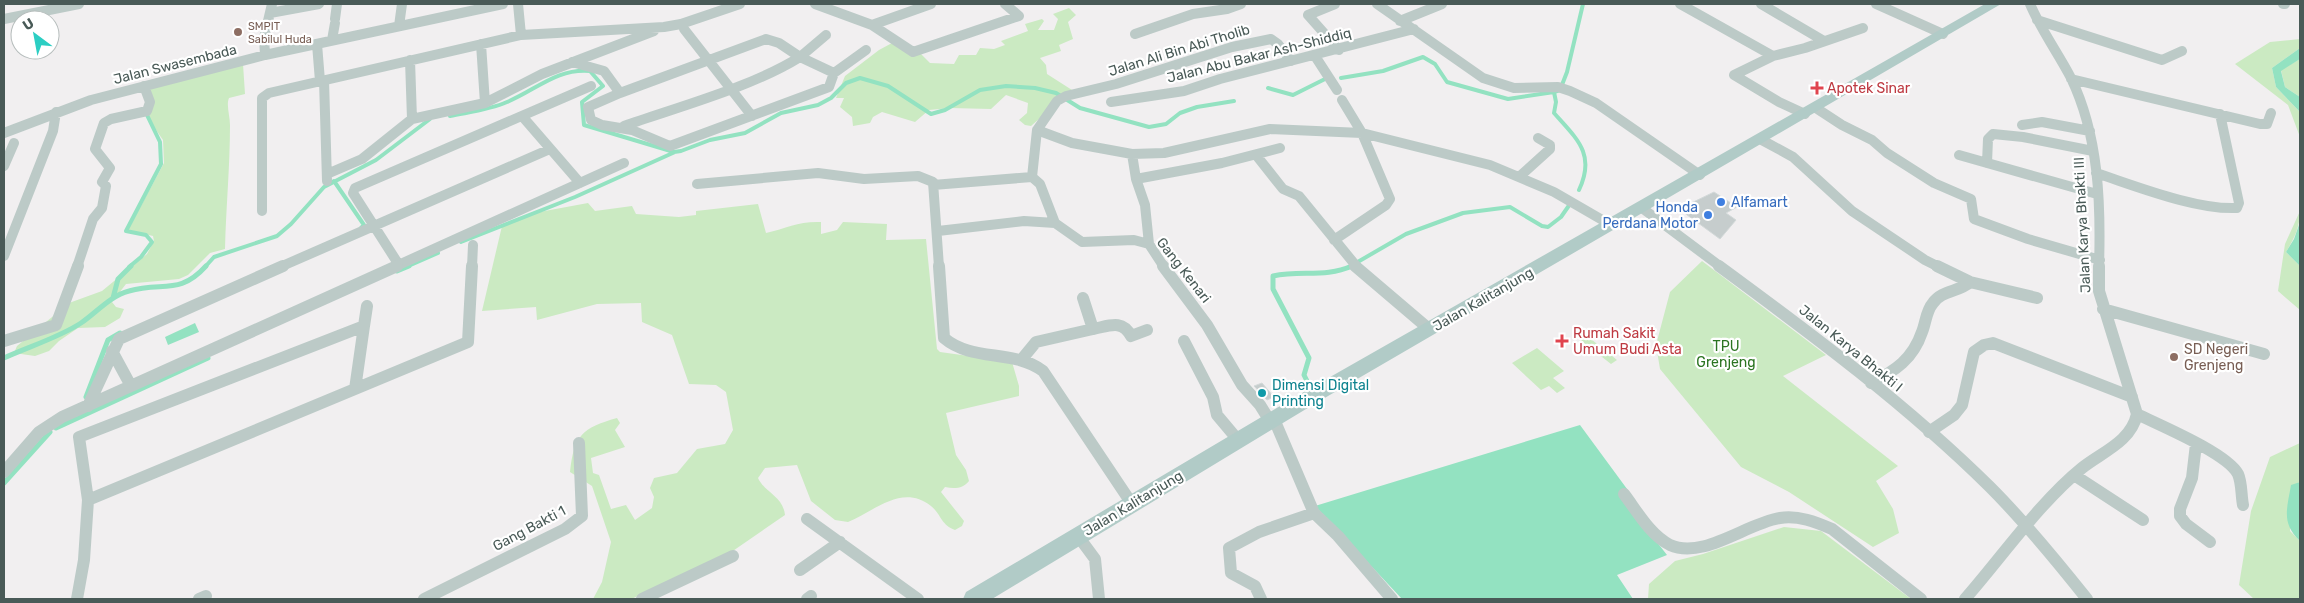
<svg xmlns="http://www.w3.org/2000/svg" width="2304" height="603" font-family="Rubik,sans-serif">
<rect width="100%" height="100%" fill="#f1eff0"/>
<path fill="#cbeac2" d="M1069 8 1076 15 1068 22 1073 39 1059 45 1061 51 1040 58 1046 65 1047 74 1072 90 1031 126 1025 125 1019 120 1027 113 1028 103 1006 95 991 109 950 108 929 110 915 122 882 112 873 117 870 123 853 126 852 117 840 107 844 98H836L845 76 879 50 892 43 920 53 930 63 954 64 959 55H976L980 48 994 49 1005 45 1001 41 1028 31 1025 24 1042 19 1044 21 1038 30H1054L1058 19 1053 14Z
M2300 39V48L2272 68 2276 87 2300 112V137L2288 105 2235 64 2270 42Z
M2300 59V97L2285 87 2281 70Z
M243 64 245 94 229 98C226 105 230 116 230 125 230 166 226 208 225 249L210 253 188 275 179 279 126 284 112 302 116 307 124 309 120 318 105 327 78 328 59 341 49 351 35 356 14 353 17 346 69 303 102 291 147 254 154 241 153 236 128 230 164 163 163 140 147 117 148 88Z
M588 203 595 211 632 206 636 214 679 217 696 215V211L758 204 766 233C787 228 799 221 821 222V234L837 230 843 222 887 224 886 240 926 239 937 349 940 352 1012 362 1019 386V396L946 413 956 455 966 470 969 481C963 489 954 489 945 487L941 492 964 521 962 526 955 530C941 525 941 514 931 506 902 483 875 511 848 522L835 520 811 501 797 465 765 468 758 478C765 493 783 496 785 515L727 555 653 590 631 599H593L602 582 611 542 592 486 570 472C574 435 582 428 617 418L620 423 615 430 625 447 591 458 593 473 599 475 611 509 626 505 635 520 652 508 654 497 650 488 654 478 677 473 697 449 725 444 733 430 726 392 716 385 689 384 672 335 642 322 641 303 597 304 537 320 536 307 482 311 502 226 534 213Z
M2300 211C2300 227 2294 239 2286 252L2300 266V310L2278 291 2285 244Z
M1702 261 1826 355 1783 376 1898 466 1876 481 1893 509 1899 533 1873 547 1789 492 1741 467 1660 369 1656 345 1670 292Z
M1586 335 1617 360 1611 364 1579 339Z
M1537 348 1564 371 1553 378 1565 388 1557 393 1549 386 1541 390 1512 363Z
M2300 443V482L2291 486 2290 531 2300 541V599H2254L2239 585 2251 511 2270 457Z
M1784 527 1821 531 1911 599H1648L1649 584 1675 561 1703 554Z"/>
<path fill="#93e2c1" d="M2300 48V59L2281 71 2285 87 2300 97V112L2276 87 2272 68Z
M2300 222V266L2286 252 2294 239Z
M195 323 199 332 168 345 165 337Z
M1580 425 1630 493 1621 496 1667 555 1617 575 1633 599H1402L1315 506Z
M2300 482V541C2281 523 2287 509 2291 485Z"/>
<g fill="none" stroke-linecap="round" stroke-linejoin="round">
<path stroke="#93e2c1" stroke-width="4" d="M1341 78 1383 71 1423 57 1435 64 1447 82 1508 99 1554 92 1560 90 1567 72 1583 4
M1268 88 1293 95 1325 79
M1554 92 1556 102 1554 113C1577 139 1596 154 1579 190
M450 116C469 112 489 110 507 102 536 90 557 68 590 71L603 86 582 102 584 125 674 152 681 151 710 140 745 133 781 113 818 105 831 98 846 83 860 78 888 86 931 114 945 110 980 90 1006 86 1035 88 1056 93 1080 108 1149 127 1166 124 1180 113 1197 107 1234 101
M334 181 364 225 361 228
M461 242 575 197 675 152
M129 267 141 257 152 242 146 235 126 231 161 164 160 142 146 113
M205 267 214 257 277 236 291 224 324 187 376 160 430 119
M406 267 438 253
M1349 267 1406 234 1463 213 1510 207 1542 226 1548 227 1561 217 1570 204"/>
<path stroke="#93e2c1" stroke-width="5" d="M397 271 409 266
M113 298 118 279 131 266
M4 358C28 347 60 337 81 323 97 312 110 296 129 291 162 281 179 296 206 266
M1308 383 1304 375 1309 358 1273 289V276C1302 270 1325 278 1352 266
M86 397 108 340 120 333
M56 428 208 358
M4 483 50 432"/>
</g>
<path fill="#c6cdcd" stroke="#d3d9d9" d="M1714 192 1737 207 1726 213 1736 220 1720 239 1679 209Z
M1262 383 1274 397 1267 400 1254 386Z"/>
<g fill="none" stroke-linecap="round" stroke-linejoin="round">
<path stroke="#bccac7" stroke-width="10" d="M518 4 521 35
M815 4 872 25 913 52 1019 16 1005 4
M1335 4 1308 15 1339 50
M1377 4 1483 78 1514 88 1558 87 1570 91 1596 103 1700 175
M1680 4 1773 56
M1761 4 1824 41
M1876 4 1943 34
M2030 4C2041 30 2058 53 2071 78 2099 136 2101 204 2099 267
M2283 4H2285
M270 13 319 4
M4 19 79 4
M335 19 337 4
M2037 20 2162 60 2182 51
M1400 21 1442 4
M872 25 931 4
M399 26 402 4
M684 29 752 116
M1135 34 1193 14 1227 9 1241 4
M332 40 335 23
M317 44 320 81
M481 44 485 103
M265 55 264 38 272 4
M1315 56 1337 90
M572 62 604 71 620 93 588 107 591 120 602 125 632 130 670 146 829 87 834 73
M2071 79 2260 124H2267L2271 113
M324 80 327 181
M620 93 766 39 779 43 800 57 826 35
M1111 102 1184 91 1220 79 1414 29
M1816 108 1842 125 1872 140 1887 153 1934 183 1971 199 1974 219 2028 239 2100 260
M1805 114 1779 102 1734 75 1773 56 1805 48 1863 28
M522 116 580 183
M412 119 485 103 542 74 654 31
M2022 125 2042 122 2090 131
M624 126C678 107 752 87 800 57L834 73 866 50
M4 133 91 100 265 55 503 4
M1760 139 1793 157 1852 211 1925 260 1939 267
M1280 148 1222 163 1136 179 1132 154 1072 143 1037 130 1057 101 1066 96 1116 84 1232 47 1271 39 1278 44 1291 61
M1132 154 1164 153 1270 129 1362 133 1490 165 1554 192 1611 225
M1256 155 1283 189 1299 196 1357 267
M1959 155 2097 194
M1987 163 1988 139 1993 134 2023 137 2093 151
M4 166 14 143
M2096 173C2136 186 2196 210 2237 208L2239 203 2220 114
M327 174 362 159 412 119 410 60
M1032 177 1037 130
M1519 177 1550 149V145L1538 138
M1136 179 1145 205 1149 244
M697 184 818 173 864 179 918 176 933 182 939 267
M933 185 1032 177 1040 184 1055 223 1082 242 1134 240 1149 244 1164 267
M1642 208 1721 267
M262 211V98L269 93 521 35 664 27 681 24 740 4
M938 231 1024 221 1055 223
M1334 240 1386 205 1390 199 1362 133 1342 100
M4 256 53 131 56 112
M399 265 353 193 355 188 591 86
M77 267 93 219 102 208 106 186 102 182 110 168 95 149 104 123 111 119 147 111 150 102 144 86
M280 267 550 149
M394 267 624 163
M472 267 473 245"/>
<path stroke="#bccac7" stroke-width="12" d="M939 266 944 338C972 362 1014 349 1043 371L1132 504
M1163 266 1207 325 1242 385 1260 405 1270 421
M1355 266 1429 329
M1719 266C1813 335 1907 405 1990 487 2025 522 2056 560 2087 599
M1937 266 1970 282 2037 298
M2103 309 2264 354
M364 326 367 306
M364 326 355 389 88 500 79 437Z
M1093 329C1109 326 1122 319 1131 336L1147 330
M4 341 56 325 78 266
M1184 341 1213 397 1217 415 1238 440
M112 351 131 386
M1022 359 1036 342 1093 329 1083 298
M1871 383C1895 371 1913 359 1922 332 1926 322 1926 311 1933 303 1942 290 1959 292 1970 282
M355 389 468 342 472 266
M88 406 119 339 283 266
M2137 414C2159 425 2227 453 2238 474 2242 483 2241 495 2243 505
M1929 432 1954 415 1962 405 1974 352 1984 345 1993 343 2132 397
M2196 444 2192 478 2180 509V516L2186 524 2210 542
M4 472 39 432 62 417 397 266
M2074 475 2143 520
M1624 494C1637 511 1650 535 1670 545 1703 560 1747 523 1780 518 1798 515 1816 522 1832 529L1921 599
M1314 513 1338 536 1392 599
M807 519 918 599
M1078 536 1095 559 1099 599
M800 570 840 542
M77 599 84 560 88 500
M199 599 206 596
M424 599 565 529 582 516 579 443
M642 599 733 556
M807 599 811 596
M1261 599 1255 586 1231 573 1229 548 1259 532 1314 513 1274 419
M1965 599C2001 558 2040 502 2082 468 2102 452 2131 442 2137 414L2099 291V266"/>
<path fill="#b1cbc7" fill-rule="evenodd" d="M1985 4H2001L1316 403 992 599H963L966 592 1302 393Z"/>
</g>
<g fill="#8d6e63" stroke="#fff" stroke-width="2">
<circle cx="238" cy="32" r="5"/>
<circle cx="2174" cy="357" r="5"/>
</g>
<g fill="#e0444e" stroke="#fff" stroke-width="2">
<path d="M1814.5 80.5h5v5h5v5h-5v5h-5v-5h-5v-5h5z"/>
<path d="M1559.5 333.5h5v5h5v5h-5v5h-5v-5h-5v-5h5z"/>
</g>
<g fill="#3f7fe0" stroke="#fff" stroke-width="2">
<circle cx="1721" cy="202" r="5"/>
<circle cx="1708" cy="215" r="5"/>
</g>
<circle fill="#0f9aa8" stroke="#fff" stroke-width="2" cx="1262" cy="393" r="5"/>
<g text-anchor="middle" stroke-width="4.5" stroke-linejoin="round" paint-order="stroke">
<g font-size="11" fill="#785e54" stroke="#fff" text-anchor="start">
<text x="248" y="30">SMPIT<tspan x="248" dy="13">Sabilul Huda</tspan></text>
</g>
<g font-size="14" fill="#495a57" stroke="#fff">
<text transform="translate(1179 50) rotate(-17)" y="5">Jalan Ali Bin Abi Tholib</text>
<text transform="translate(1259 55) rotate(-14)" y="5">Jalan Abu Bakar Ash-Shiddiq</text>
<text transform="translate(175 64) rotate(-14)" y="5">Jalan Swasembada</text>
<text transform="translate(2082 225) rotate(-93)" y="5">Jalan Karya Bhakti III</text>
<text transform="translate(1184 270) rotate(52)" y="5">Gang Kenari</text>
<text transform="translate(1483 299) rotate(-30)" y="5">Jalan Kalitanjung</text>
<text transform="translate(1851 348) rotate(39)" y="5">Jalan Karya Bhakti I</text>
<text transform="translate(1133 503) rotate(-31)" y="5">Jalan Kalitanjung</text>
<text transform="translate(529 528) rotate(-28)" y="5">Gang Bakti 1</text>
</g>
<g font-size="14" fill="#be3a42" stroke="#fff" text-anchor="start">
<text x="1827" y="93">Apotek Sinar</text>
<text x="1573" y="338">Rumah Sakit<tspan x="1573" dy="16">Umum Budi Asta</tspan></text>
</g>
<g font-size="14" fill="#366cbe" stroke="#fff" text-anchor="start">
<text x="1731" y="207">Alfamart</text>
<text x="1698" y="212" text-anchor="end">Honda<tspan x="1698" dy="16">Perdana Motor</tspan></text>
</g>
<g font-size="14" fill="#2b7421" stroke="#fff">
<text x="1726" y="351">TPU<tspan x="1726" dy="16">Grenjeng</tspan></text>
</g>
<g font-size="14" fill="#785e54" stroke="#fff" text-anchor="start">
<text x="2184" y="354">SD Negeri<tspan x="2184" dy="16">Grenjeng</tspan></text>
</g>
<g font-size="14" fill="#0d838f" stroke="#fff" text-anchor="start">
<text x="1272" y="390">Dimensi Digital<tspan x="1272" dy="16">Printing</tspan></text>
</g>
</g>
<rect width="2304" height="603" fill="none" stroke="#495a57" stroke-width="10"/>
<g transform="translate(35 35) rotate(328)"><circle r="24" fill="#ffffff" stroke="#b6bdbc"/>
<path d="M0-4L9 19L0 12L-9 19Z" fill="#2ccec3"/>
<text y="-8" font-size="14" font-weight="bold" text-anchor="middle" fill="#495a57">U</text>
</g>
</svg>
